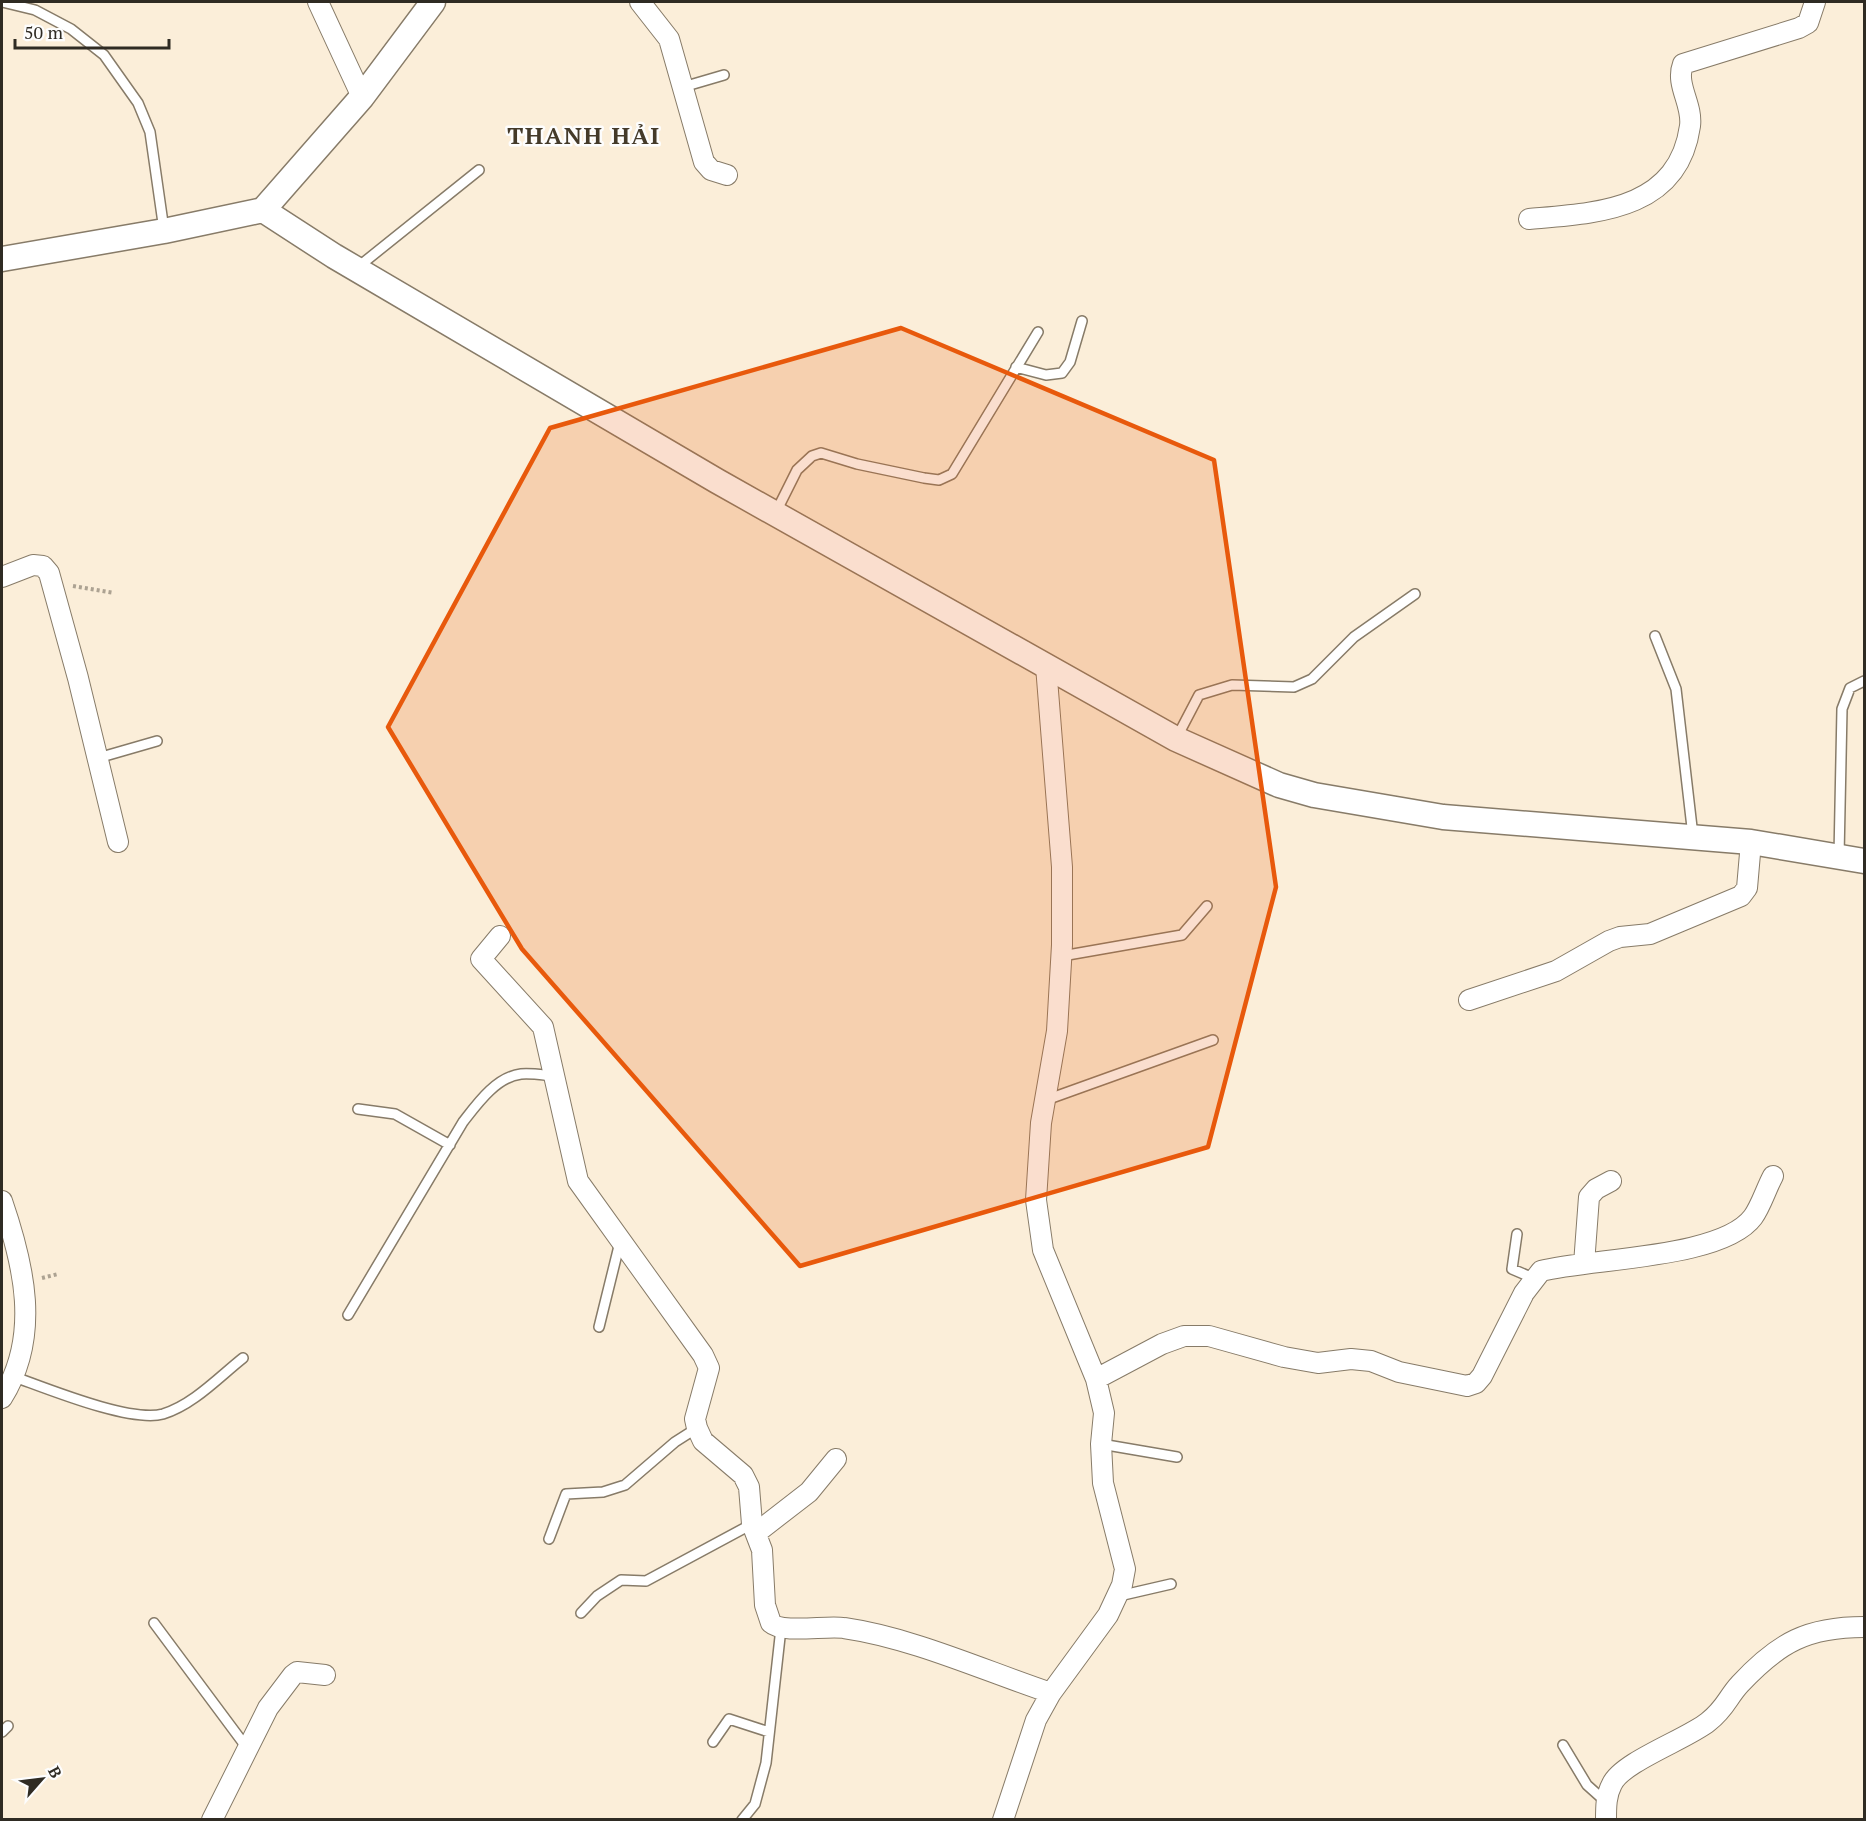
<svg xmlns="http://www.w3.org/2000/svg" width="1866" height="1821" font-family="'PT Serif',serif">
<rect width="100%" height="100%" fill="#fbeed9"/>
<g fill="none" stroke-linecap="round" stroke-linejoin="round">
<g stroke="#877b68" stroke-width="12">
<path id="service" d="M2 2 35 10 71 29 104 55 138 103 150 132 164 230
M683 87 724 75
M358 267 479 170
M1016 367 1046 375 1062 373 1070 362 1082 321
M776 512 797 470 812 456 821 453 857 464 924 478 939 480 952 474 1038 332
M1655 636 1676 689 1693 836
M1176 739 1199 695 1232 685 1294 687 1312 679 1354 637 1415 594
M98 758 157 741
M1839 856 1842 709 1850 688 1864 681
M1062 956 1182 935 1207 906
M1046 1100 1213 1040
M358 1109 395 1114 450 1145
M1517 1234 1512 1269 1533 1278
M348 1315 463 1122C477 1104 496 1077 521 1074 531 1073 543 1075 554 1076
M599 1327 620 1242
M12 1376C46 1388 130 1423 163 1414 193 1405 219 1377 243 1358
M1101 1444 1177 1457
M549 1539 566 1494 603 1492 625 1485 675 1442 697 1428
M1119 1596 1171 1584
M581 1613 597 1596 621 1580 646 1581 752 1524
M154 1623 247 1748
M2 1732 8 1726
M713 1742 729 1719 769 1732
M1563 1745 1587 1785 1606 1802
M742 1820 755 1804 766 1763 781 1628"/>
</g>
<g stroke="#877b68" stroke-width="22">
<path id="minor" d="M318 2 362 97
M640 2 669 39 704 162 711 170 727 175
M1529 219C1596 213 1678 211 1690 126 1693 104 1675 85 1683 64L1799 28 1808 23 1815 2
M2 577 33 565 43 566 49 573 78 678 118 842
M500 936 481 959 543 1027 578 1181 703 1355 709 1368 695 1419 697 1428 703 1441 743 1475 749 1487 752 1524 762 1550 765 1605 771 1623C783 1634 827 1625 844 1628 913 1638 985 1671 1051 1693
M1469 1000 1556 971 1609 941 1620 937 1650 934 1741 896 1747 888 1751 842
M2 1201C24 1265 41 1336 2 1398
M1584 1264 1589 1197 1596 1189 1611 1181
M1096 1379 1162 1344 1184 1336H1209L1284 1357 1318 1363 1351 1359 1371 1361 1399 1372 1467 1386 1476 1383 1482 1376 1524 1293 1541 1271C1590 1258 1722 1259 1753 1217 1761 1206 1766 1189 1773 1176
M756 1533 809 1492 836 1459
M212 1820 268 1708 293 1675 297 1672 325 1675
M1003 1820 1036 1720 1051 1693 1108 1615 1122 1585 1125 1569 1103 1483 1101 1444 1104 1413 1096 1379 1043 1250 1036 1200 1041 1123 1057 1031 1062 945V867L1046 666
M1606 1820C1606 1807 1606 1795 1612 1784 1622 1762 1687 1739 1708 1722 1726 1708 1727 1698 1740 1684 1779 1642 1808 1627 1864 1627"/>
</g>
<g stroke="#877b68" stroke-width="27">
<path id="tertiary" d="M263 210 362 97 433 2
M2 259 164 231 263 210 334 256 717 481 1176 739 1279 785 1314 795 1443 817 1751 842 1864 861"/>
</g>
<path stroke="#aca292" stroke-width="4" stroke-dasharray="3 3" stroke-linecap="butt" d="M73 586 114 593
M42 1278 58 1274"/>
<use href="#service" stroke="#fff" stroke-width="9"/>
<use href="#minor" stroke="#fff" stroke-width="20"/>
<use href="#tertiary" stroke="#fff" stroke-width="24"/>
</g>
<path fill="#e8590c" fill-opacity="0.2" stroke="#e8590c" stroke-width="4.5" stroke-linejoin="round" d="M901 328 1214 460 1276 887 1208 1147 800 1266 522 949 388 727 550 428Z"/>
<g text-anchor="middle" stroke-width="5" stroke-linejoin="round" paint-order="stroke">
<g font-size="24" font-weight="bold" letter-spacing="1.5" fill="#443a29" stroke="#fdfdfd">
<text x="584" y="144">THANH HẢI</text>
</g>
</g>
<rect width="1866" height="1821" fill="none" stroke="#2f2b23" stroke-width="6"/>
<g transform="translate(42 1779) rotate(62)" stroke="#fdfdfd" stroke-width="4.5" paint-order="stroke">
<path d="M0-4.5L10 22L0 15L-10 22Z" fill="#2f2b23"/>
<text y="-9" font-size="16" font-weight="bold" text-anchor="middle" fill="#2f2b23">B</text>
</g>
<path d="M15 39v9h154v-9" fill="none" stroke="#2f2b23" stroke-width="3"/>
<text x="24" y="39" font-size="18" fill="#2f2b23" stroke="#fdfdfd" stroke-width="4.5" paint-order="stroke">50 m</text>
</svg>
